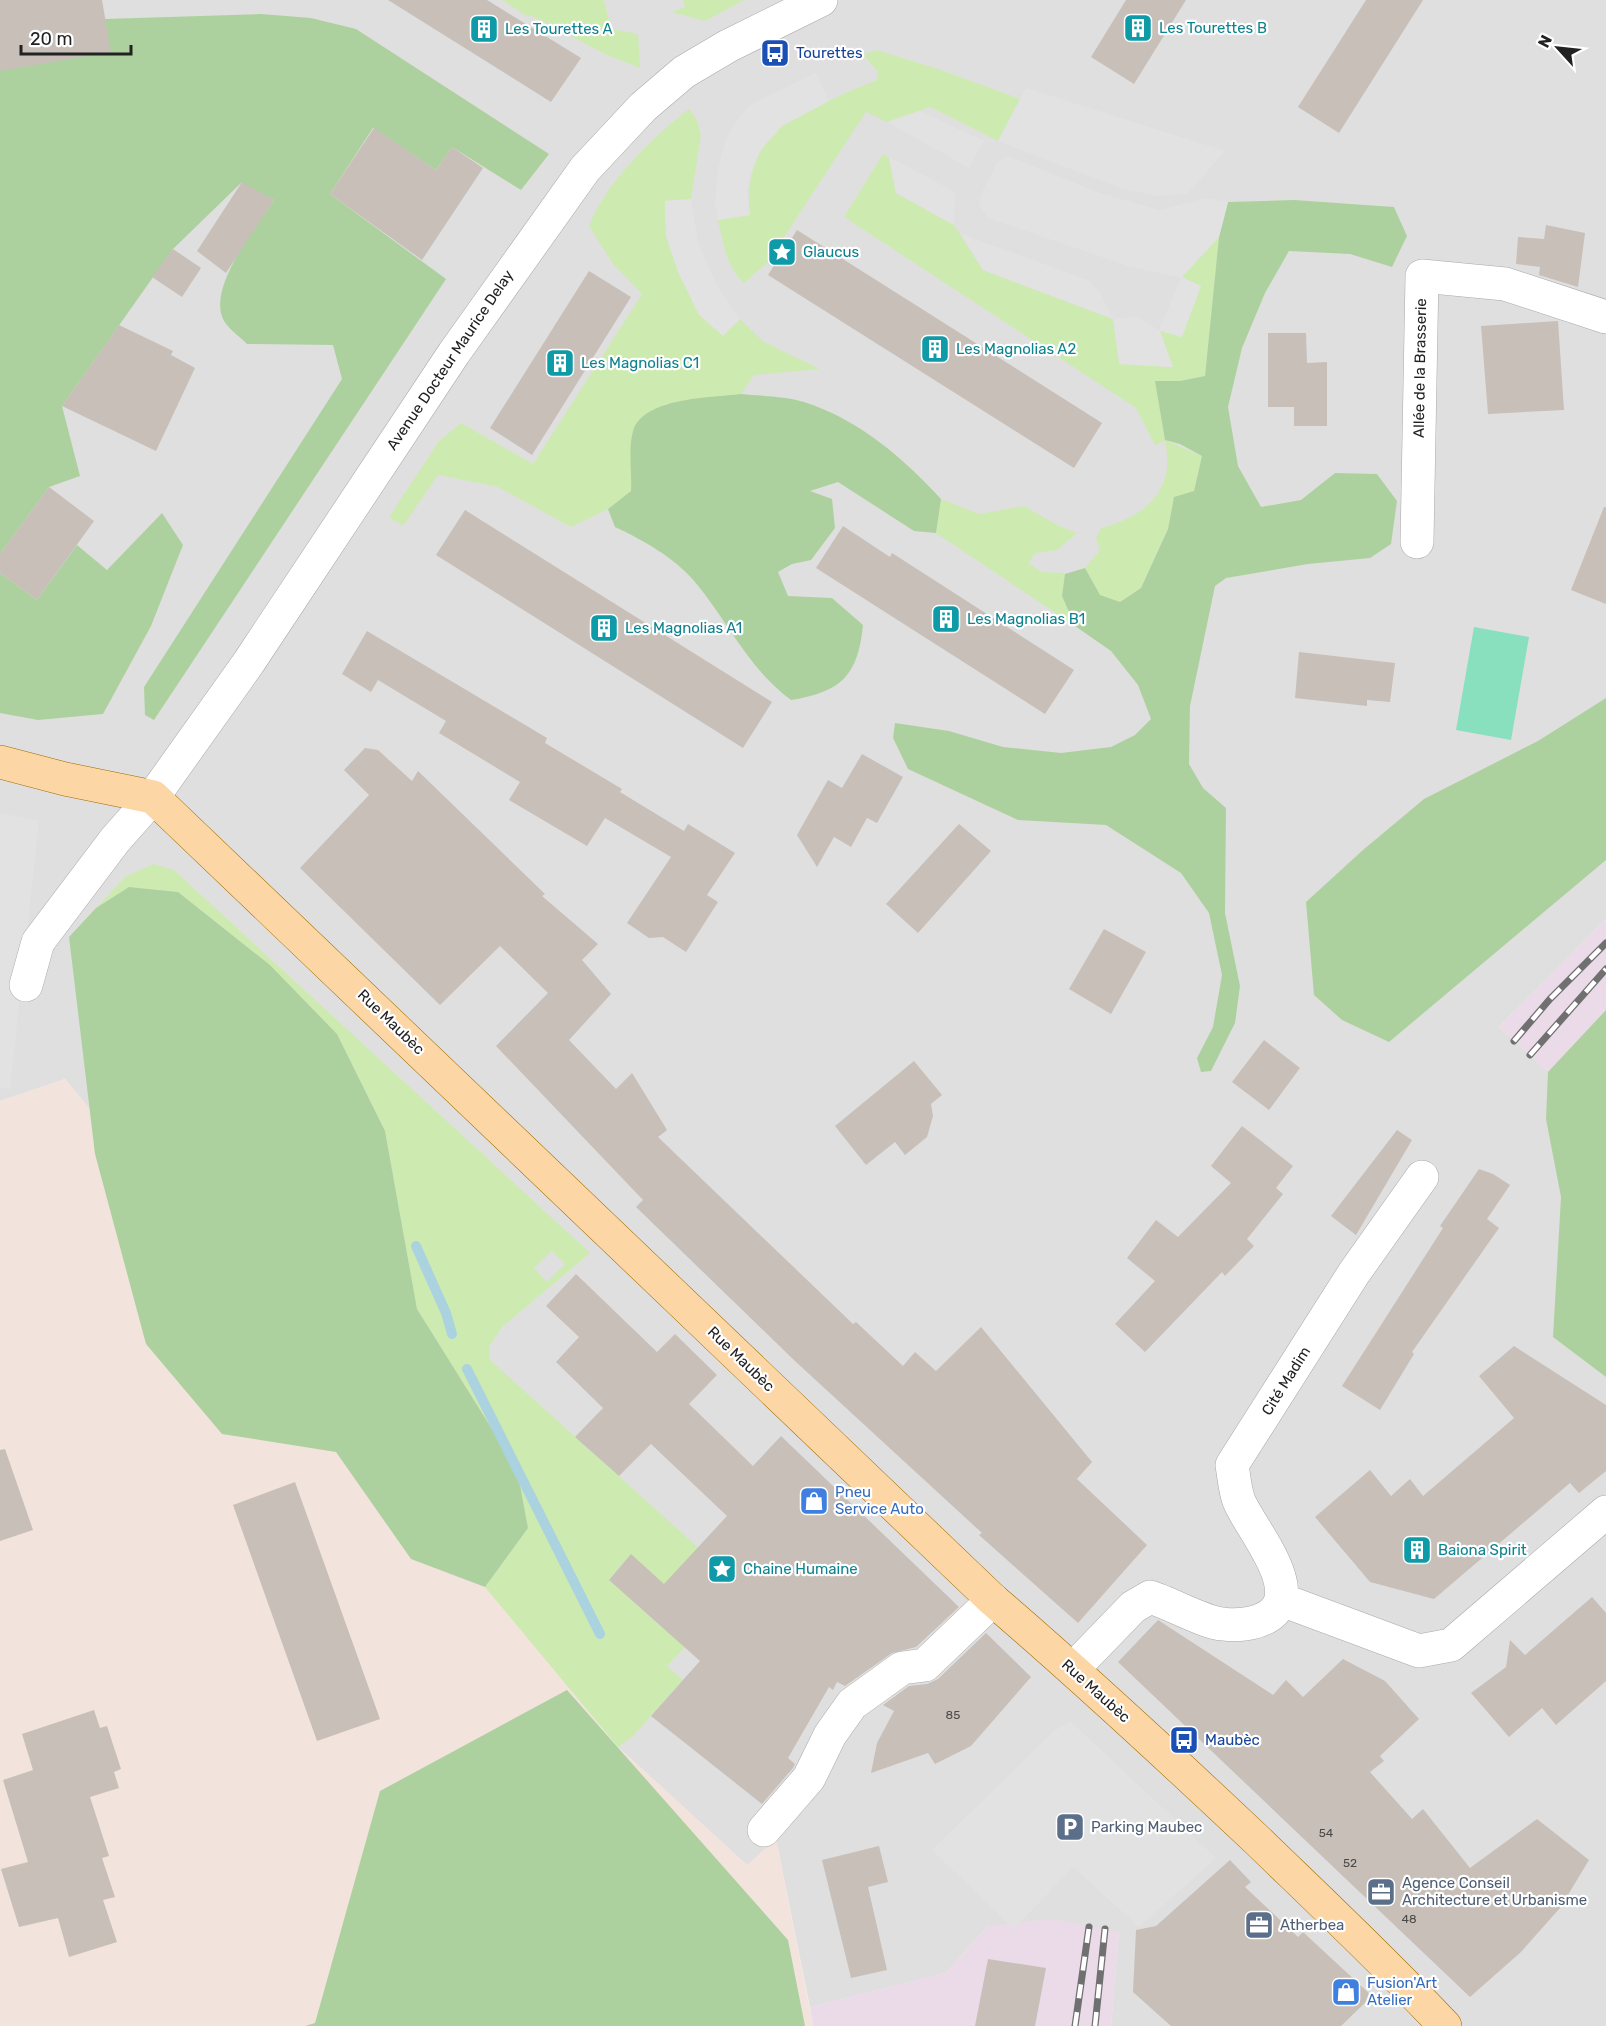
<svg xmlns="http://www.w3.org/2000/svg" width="1606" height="2026" font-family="Rubik,sans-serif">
<rect width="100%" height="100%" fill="#f2efe9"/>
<path fill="#e0dfdf" d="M0 0H1606V919L1499 1027 1548 1071 1606 1010V2026H1111L1119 1932 988 1926 946 1973 810 2007 776 1839 748 1866 618 1747 65 1079 0 1101Z"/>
<path fill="#ebdbe8" d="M1606 919V1010L1548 1072 1499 1027Z
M1051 1919 1119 1932 1111 2026H813L810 2007 946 1973 988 1926Z"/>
<path fill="#f3e3dd" d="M65 1079 618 1747 747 1865 776 1839 813 2026H0V1101Z"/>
<path fill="#cdebb0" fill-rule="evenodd" d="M502 0H604L611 29 638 34 640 68 607 55 530 15 528 17Z
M683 0H744L705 21 671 12 685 7Z
M877 50 941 70 1020 99 998 141 930 107 887 122 866 112 767 263 744 283C726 266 723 243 718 220L750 215C746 181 754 150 781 127 789 120 801 116 810 111 832 99 853 89 877 80L878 72 863 54Z
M689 109 697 120 701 136 691 199 665 201C662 260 691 290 723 335L740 319 764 342 820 369 754 375 741 394 665 404 632 432 631 491 608 509 571 527 498 487 438 475 403 526 389 517 439 441 461 423 533 464 642 294 613 264 589 226C604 185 654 135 689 109Z
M883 154 889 157 896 193 954 225 983 270 1113 319 1120 364 1173 367 1159 330 1182 337 1181 278 1219 237 1205 376 1180 381H1156L1165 440 1202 456 1194 491 1174 497 1168 529 1141 588 1120 602 1100 596 1085 568 1100 550 1096 538 1101 528C1146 516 1176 491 1165 441L1155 445 1136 408 844 217Z
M941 499 979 514 1024 506 1059 526 1077 533 1057 550 1035 553 1029 563 1041 572 1065 573 1062 596 1075 626 936 533Z
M153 864 174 870 590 1253 502 1327 489 1347 490 1360 722 1569 713 1619 667 1666 683 1680 633 1736 618 1747 485 1587 528 1528 517 1469 417 1309 385 1131 337 1034 270 965 178 892 129 887 96 908 125 877ZM552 1251 565 1264 547 1282 534 1268ZM631 1555 681 1600 659 1625 609 1579Z"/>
<path fill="#add19e" d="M261 14 311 18 356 29 549 154 521 190 452 147 436 170 373 128 330 194 446 279 154 720 145 715 144 687 342 379 333 345 247 344C240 337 229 329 224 321 206 289 256 227 274 200L241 183 173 249 62 406 80 476 49 487 0 554V71L105 19Z
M1294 200 1394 207 1407 236 1392 267 1350 254 1289 251 1265 293 1242 348 1228 407 1238 466 1261 507 1301 500 1335 473 1377 474 1397 501 1391 544 1370 558 1308 564 1226 578 1215 586 1190 706 1189 764 1203 788 1226 808 1225 913 1240 986 1235 1023 1211 1071 1201 1072 1197 1058 1213 1027 1222 975 1209 913 1181 873 1106 825 1018 820 908 769 893 738 895 723 949 731 1003 747 1061 753 1111 747 1135 735 1151 719 1138 685 1111 651 1075 626 1062 596 1065 574 1085 568 1100 595 1120 602 1141 588 1168 529 1174 497 1194 491 1202 456 1180 444 1165 440 1155 381H1180L1205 376 1219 237 1228 202Z
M741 394C761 396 785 396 804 402 860 420 903 458 941 499L936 533 914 531 838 482 810 491 832 499 835 528 811 560 792 564 778 572 788 596 832 598 863 625C858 676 841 692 791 700 747 667 729 623 695 582 675 558 643 540 615 527L608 509 631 491C632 473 628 448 633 431 644 397 710 398 741 394Z
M162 513 183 545 151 626 103 714 38 720 0 713V573L37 600 77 545 107 570Z
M1606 698V860L1389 1042 1342 1020 1314 995 1306 902 1363 850 1424 799 1538 741Z
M129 887 178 892 270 965 337 1034 385 1131 417 1309 517 1469 528 1528 485 1587 411 1559 336 1452 222 1434 146 1344 95 1154 69 937 96 908Z
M1606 1010V1377L1553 1337 1561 1197 1546 1119 1548 1072Z
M567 1690 788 1940 805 2026H305L315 2023 380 1791Z"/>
<path fill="#88e0be" d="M1474 627 1529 637 1511 740 1456 730Z"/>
<path fill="#e2e2e2" d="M816 73 829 101 782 126 760 151 750 176 747 193 750 215 718 220 715 204 718 168 726 140 734 124 751 104Z
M1026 88 1225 151 1187 194 1157 196 1120 188 998 141Z
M919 111 984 141 969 168 887 122Z
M1008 156 1097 192 1159 210 1206 198 1228 202 1219 237 1182 277 1201 286 1182 337 1160 331 1173 367 1119 364 1113 319 983 270 961 234 1088 280 1101 294 1113 319 1137 317 1159 330 1181 278 1128 266 988 218 979 204 983 190 997 163Z
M889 157 955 192 954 225 896 193Z
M691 199 698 243 718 288 740 319 723 336 699 315 678 272 666 236 665 201Z
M0 813 39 821 10 1089 0 1087Z
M1070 1721 1216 1858 1139 1927 1073 1867 1014 1929 932 1850 1053 1732Z"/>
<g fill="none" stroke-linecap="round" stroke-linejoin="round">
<path stroke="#aad3df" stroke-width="10" d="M416 1246 446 1313 452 1334
M467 1369 600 1634"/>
</g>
<path fill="#c7bfb8" d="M0 0H102L111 52 0 71Z
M388 0H487L581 58 551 102Z
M1126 0H1186L1134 84 1091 57Z
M1366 0H1423L1339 133 1298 107Z
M374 128 436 170 452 147 483 168 422 260 330 194Z
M242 182 274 200 226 273 197 251Z
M1546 225 1585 233 1578 287 1539 275 1540 267 1516 264 1518 237 1544 239Z
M797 230 1102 423 1074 468 768 275Z
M173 249 201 268 182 297 152 277Z
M589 271 631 297 532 455 490 428Z
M1558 321 1564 410 1488 414 1481 326Z
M119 325 173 351 171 355 195 368 156 451 62 406Z
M1268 333H1306L1307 363 1327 362V426H1294V407H1268Z
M49 487 94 521 37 600 0 573V554Z
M1604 507H1606V604L1571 590Z
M465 510 772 702 743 748 436 555Z
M843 526 890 557 892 553 1074 670 1045 714 816 568Z
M367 631 547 738 545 743 622 789 620 792 684 831 688 824 735 853 707 895 718 902 686 952 663 937 649 938 627 923 671 857 605 818 587 846 509 800 520 782 439 733 446 721 378 680 371 692 342 674Z
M1299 652 1395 663 1390 702 1367 700V706L1295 698Z
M365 748 378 750 412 781 418 771 545 894 542 896 598 944 582 960 611 994 569 1040 616 1089 632 1073 667 1130 658 1137 853 1324 856 1322 903 1366 915 1352 936 1371 981 1327 1092 1462 1077 1479 1147 1545 1078 1623 979 1535 982 1533 796 1362 636 1207 643 1200 496 1046 548 993 500 946 440 1005 300 868 369 795 344 770Z
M862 754 903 777 877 823 867 818 851 847 834 837 817 867 797 835 828 780 842 788Z
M959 824 991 851 918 933 886 904Z
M1104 929 1146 952 1111 1014 1069 989Z
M1264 1040 1300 1068 1269 1110 1232 1082Z
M914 1061 942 1095 931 1104 933 1116 927 1137 905 1155 895 1142 866 1165 835 1126Z
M1242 1126 1293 1166 1276 1188 1283 1194 1247 1239 1254 1246 1225 1276 1222 1272 1145 1352 1115 1324 1155 1281 1127 1258 1156 1220 1178 1237 1231 1183 1211 1166Z
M1397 1130 1412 1140 1356 1235 1331 1216Z
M1479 1169 1493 1174 1510 1185 1487 1219 1499 1228 1412 1352 1414 1354 1380 1410 1342 1386 1443 1228 1440 1226Z
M576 1274 657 1352 675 1334 717 1375 689 1404 753 1466 781 1436 959 1607 916 1647 892 1653 845 1686 837 1682 833 1690 829 1687 788 1758 795 1764 793 1768 762 1804 651 1716 700 1661 609 1580 631 1554 664 1584 727 1516 651 1444 619 1476 575 1437 603 1408 556 1362 579 1337 546 1306Z
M1514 1346 1606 1405V1471L1579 1493 1570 1483 1434 1599 1370 1582 1315 1517 1370 1470 1391 1496 1410 1479 1423 1496 1514 1418 1479 1376Z
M5 1449 33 1530 0 1541V1450Z
M295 1482 380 1719 317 1741 233 1505Z
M1592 1597 1606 1613V1681L1556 1725 1542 1708 1509 1737 1471 1693 1506 1667 1510 1640 1525 1655Z
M1158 1620 1273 1695 1286 1680 1303 1697 1343 1659 1385 1681 1419 1719 1380 1756 1384 1761 1370 1772 1412 1819 1423 1809 1470 1868 1537 1819 1589 1860 1560 1908 1521 1952 1470 1997 1118 1662Z
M986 1633 1031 1677 971 1746 935 1764 928 1753 871 1773 877 1743 894 1711 883 1705 909 1686 927 1684 938 1679Z
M94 1710 100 1728 107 1726 121 1769 114 1772 119 1788 90 1797 109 1856 102 1858 115 1897 103 1900 117 1942 69 1957 58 1918 19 1927 1 1869 28 1862 3 1780 33 1770 22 1734Z
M879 1846 888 1882 868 1887 887 1970 851 1978 822 1860Z
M1230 1860 1251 1882 1245 1887 1298 1937 1303 1932 1372 1996 1341 2026H1171L1133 1992 1136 1930 1156 1926Z
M988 1959 1046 1968 1035 2026H975Z"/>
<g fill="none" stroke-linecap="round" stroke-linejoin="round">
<g stroke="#a9a9a9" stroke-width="34">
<path id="minor" d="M1417 542 1422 276 1505 284 1606 317
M26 985 38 942 115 840 153 797 249 662 454 353 585 169 643 107 684 72 728 46 821 0
M1282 1600 1419 1651 1451 1645 1606 1512
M1073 1669 1133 1607 1150 1597C1170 1603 1205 1623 1223 1624 1237 1626 1255 1624 1267 1617 1308 1593 1251 1530 1239 1501 1235 1491 1234 1477 1232 1465L1354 1273 1422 1177
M764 1830 809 1778 830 1735 852 1704 902 1668 925 1665 993 1600"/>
</g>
<g stroke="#a06b00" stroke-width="34">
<path id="major" d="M0 762 65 779 153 797 993 1600C1084 1678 1171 1759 1258 1841 1321 1902 1385 1962 1445 2026"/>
</g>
<use href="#minor" stroke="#fff" stroke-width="33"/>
<use href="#major" stroke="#fcd6a4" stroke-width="33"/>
<g stroke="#707070" stroke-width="7">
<path id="rail" d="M1514 1041 1550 999 1606 943
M1530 1055 1606 969
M1075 2026 1089 1927
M1095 2026 1105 1929"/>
</g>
<use href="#rail" stroke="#fff" stroke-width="4.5" stroke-dasharray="14" stroke-linecap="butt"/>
</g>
<defs>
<g id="building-square" transform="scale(1.5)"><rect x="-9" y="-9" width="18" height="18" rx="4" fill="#0f9aa8" stroke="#fff"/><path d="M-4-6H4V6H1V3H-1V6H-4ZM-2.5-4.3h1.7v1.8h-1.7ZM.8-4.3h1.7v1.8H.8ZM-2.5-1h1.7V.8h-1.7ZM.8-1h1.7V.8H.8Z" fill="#fff"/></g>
<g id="bus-square" transform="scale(1.5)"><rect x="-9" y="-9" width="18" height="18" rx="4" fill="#1a4fb4" stroke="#fff"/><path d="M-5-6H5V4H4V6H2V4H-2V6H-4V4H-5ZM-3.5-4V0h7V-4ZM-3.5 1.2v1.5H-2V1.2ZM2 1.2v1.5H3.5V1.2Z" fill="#fff"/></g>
<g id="sight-square" transform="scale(1.5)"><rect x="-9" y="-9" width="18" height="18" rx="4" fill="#0f9aa8" stroke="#fff"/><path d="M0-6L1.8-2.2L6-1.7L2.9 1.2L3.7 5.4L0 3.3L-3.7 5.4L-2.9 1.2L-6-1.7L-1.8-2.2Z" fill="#fff"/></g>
<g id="shop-square" transform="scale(1.5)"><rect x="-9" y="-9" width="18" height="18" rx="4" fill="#3f7fe0" stroke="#fff"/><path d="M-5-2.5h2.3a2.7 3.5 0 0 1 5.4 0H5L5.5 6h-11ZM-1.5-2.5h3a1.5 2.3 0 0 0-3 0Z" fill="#fff"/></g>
<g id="parking-square" transform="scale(1.5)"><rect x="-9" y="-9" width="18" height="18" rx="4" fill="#5c6f8a" stroke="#fff"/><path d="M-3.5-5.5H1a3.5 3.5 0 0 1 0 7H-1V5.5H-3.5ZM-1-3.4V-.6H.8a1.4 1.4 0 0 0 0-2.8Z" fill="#fff"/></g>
<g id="office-square" transform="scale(1.5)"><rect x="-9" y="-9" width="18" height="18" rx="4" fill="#5c6f8a" stroke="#fff"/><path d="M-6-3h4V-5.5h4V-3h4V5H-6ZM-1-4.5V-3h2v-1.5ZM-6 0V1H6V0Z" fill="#fff"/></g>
</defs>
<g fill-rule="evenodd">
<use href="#building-square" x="1138" y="28"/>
<use href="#building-square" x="484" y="29"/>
<use href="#bus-square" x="775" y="53"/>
<use href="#sight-square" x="782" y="252"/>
<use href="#building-square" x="935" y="349"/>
<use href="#building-square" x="560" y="363"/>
<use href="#building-square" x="946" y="619"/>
<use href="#building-square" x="604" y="628"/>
<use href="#shop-square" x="814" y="1501"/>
<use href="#building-square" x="1417" y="1550"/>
<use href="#sight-square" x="722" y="1569"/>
<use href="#bus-square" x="1184" y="1740"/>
<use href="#parking-square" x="1070" y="1827"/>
<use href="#office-square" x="1381" y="1892"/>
<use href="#office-square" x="1259" y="1925"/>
<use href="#shop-square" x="1346" y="1992"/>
</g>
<g text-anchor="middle" stroke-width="4.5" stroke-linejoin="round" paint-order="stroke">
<g font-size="12" fill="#4b4948">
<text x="953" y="1719">85</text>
<text x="1326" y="1837">54</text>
<text x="1350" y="1867">52</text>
<text x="1409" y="1923">48</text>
</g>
<g font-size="15" fill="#0d838f" stroke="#fff" text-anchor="start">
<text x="1159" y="33">Les Tourettes B</text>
<text x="505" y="34">Les Tourettes A</text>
<text x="803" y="257">Glaucus</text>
<text x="956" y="354">Les Magnolias A2</text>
<text x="581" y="368">Les Magnolias C1</text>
<text x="967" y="624">Les Magnolias B1</text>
<text x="625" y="633">Les Magnolias A1</text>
<text x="1438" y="1555">Baiona Spirit</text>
<text x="743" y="1574">Chaine Humaine</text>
</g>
<g font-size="15" fill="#164399" stroke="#fff" text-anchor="start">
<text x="796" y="58">Tourettes</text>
<text x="1205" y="1745">Maubèc</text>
</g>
<g font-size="15" fill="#222" stroke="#fff">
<text transform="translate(450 360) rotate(-56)" y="5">Avenue Docteur Maurice Delay</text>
<text transform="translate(1420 368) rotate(-89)" y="5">Allée de la Brasserie</text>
<text transform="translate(391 1022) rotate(44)" y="5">Rue Maubèc</text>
<text transform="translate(741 1359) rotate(44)" y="5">Rue Maubèc</text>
<text transform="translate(1286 1381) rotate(-58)" y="5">Cité Madim</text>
<text transform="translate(1096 1691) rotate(42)" y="5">Rue Maubèc</text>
</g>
<g font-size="15" fill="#366cbe" stroke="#fff" text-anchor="start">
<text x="835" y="1497">Pneu<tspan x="835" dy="17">Service Auto</tspan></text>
<text x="1367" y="1988">Fusion'Art<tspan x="1367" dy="17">Atelier</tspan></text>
</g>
<g font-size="15" fill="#4e5e75" stroke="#fff" text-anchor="start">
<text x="1091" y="1832">Parking Maubec</text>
<text x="1402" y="1888">Agence Conseil<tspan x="1402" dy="17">Architecture et Urbanisme</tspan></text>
<text x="1280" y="1930">Atherbea</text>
</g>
</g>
<g transform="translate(1558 48) rotate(297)" stroke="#ffffff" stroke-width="4.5" paint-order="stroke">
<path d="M0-4.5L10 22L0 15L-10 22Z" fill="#222222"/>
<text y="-9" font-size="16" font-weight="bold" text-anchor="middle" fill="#222222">N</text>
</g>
<path d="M21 45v9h110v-9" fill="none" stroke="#222222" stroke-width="3"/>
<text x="30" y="45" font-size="18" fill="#222222" stroke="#ffffff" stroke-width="4.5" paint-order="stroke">20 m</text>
</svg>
